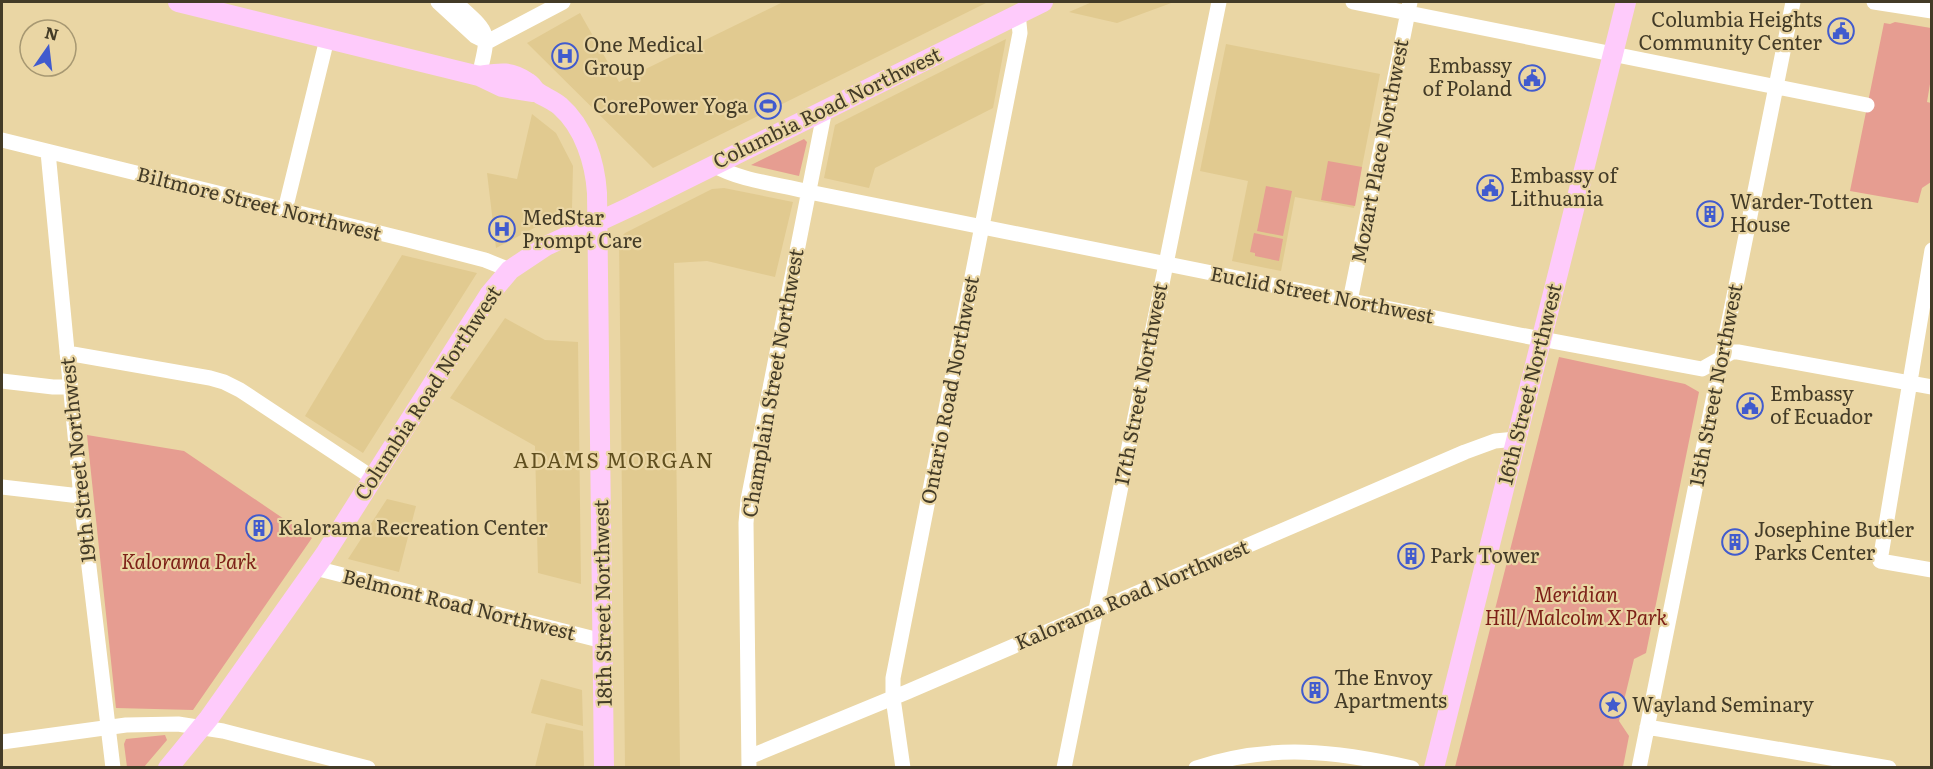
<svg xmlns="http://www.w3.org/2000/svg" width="1933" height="769" font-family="Literata,serif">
<rect width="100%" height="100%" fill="#ead6a4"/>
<path fill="#e1ca90" d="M783 2H988L653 168 527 43 580 13 619 82Z
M1092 2H1174L1117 23 1069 12Z
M1006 39 993 108 875 168 869 188 824 178 835 125Z
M1226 44 1380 74 1354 208 1295 197 1281 271 1232 261 1248 181 1200 171Z
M532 114 556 133 573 166 572 208 496 248 487 173 517 179Z
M724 188 793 202 775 277 707 261 674 263 680 767H625L619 239 625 233 712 189Z
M402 255 477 273 363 453 305 416Z
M505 318 545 340 578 342 581 584 538 573 535 446 450 398Z
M387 499 416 506 399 572 348 559Z
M541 679 582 690 583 726 531 713Z
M546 723 583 731 584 767H535Z"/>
<path fill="#e69d91" d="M1895 22 1931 28V78L1927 102 1931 103V182L1922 188 1918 203 1850 191 1884 23 1890 24Z
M804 139 807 142 799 176 751 165Z
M1328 161 1362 167 1355 206 1321 200Z
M1266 186 1292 191 1283 236 1257 231Z
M1254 233 1283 239 1279 261 1255 256V253L1250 252Z
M1559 357 1685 384 1699 392 1646 653 1634 659 1619 721 1629 736 1623 767H1455Z
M87 435 184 451 312 538 193 710 116 708Z
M165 735 167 740 144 767H127L124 744 126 739Z"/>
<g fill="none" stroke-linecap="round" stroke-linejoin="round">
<path stroke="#fff" stroke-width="15" d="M438 2 475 36 487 42
M455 2C490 34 490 29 479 76
M1353 2 1867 105
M1874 2 1932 11
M487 42 563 2
M2 140 408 240 485 260 510 270
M48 152 82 508 113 768
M713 165C741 181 778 184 809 192L1520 335 1702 369 1732 352H1738L1932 387
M285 210 327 39
M1932 250 1880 561 1932 570
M1350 301 1410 2
M67 353 210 378 224 382 240 390 373 478
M2 381 53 387H69
M2 487 80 496
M315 568 603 641
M1647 727 1889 768
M2 742 126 725 178 724 223 731 368 768
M749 757 907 692 1465 452 1495 441 1516 439
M749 768 746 523 748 500 825 109
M903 768 893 698V678L1020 33 1018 13
M1064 768 1219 2
M1196 768C1271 743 1337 751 1412 768
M1639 768 1793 2"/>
<path stroke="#fecbfb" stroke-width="20" d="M178 2 479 76 502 87 532 92
M479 76C499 73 509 70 527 82 532 84 533 89 537 92 544 97 553 100 560 106 584 127 595 162 597 193L604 768
M168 768 209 718 325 554 489 295 510 270 546 246 632 206 1043 2
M1434 768 1626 2"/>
</g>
<defs>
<g id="civic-ring" transform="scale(1.35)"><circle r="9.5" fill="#ead6a4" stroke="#415bce" stroke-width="1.5"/><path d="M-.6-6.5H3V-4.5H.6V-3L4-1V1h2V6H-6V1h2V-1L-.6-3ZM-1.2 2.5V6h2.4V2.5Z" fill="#415bce"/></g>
<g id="hospital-ring" transform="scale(1.35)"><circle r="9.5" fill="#ead6a4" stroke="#415bce" stroke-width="1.5"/><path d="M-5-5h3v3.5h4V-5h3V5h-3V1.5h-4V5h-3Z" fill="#415bce"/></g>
<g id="stadium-ring" transform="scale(1.35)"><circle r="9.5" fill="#ead6a4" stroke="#415bce" stroke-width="1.5"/><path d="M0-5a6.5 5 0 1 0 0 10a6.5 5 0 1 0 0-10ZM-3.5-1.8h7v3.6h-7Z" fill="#415bce"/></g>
<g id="building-ring" transform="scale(1.35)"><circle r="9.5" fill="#ead6a4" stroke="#415bce" stroke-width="1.5"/><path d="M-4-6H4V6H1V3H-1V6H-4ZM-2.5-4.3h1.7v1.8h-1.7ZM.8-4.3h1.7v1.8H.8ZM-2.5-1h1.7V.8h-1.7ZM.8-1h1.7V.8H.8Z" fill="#415bce"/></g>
<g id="sight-ring" transform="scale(1.35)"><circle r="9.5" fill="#ead6a4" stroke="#415bce" stroke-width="1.5"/><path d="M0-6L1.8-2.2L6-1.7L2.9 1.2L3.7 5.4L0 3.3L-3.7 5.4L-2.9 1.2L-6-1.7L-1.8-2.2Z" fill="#415bce"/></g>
</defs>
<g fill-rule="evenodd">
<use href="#civic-ring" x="1841" y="31"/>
<use href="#hospital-ring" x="565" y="56"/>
<use href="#civic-ring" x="1532" y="78"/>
<use href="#stadium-ring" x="768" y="106"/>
<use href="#civic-ring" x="1490" y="188"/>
<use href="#building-ring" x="1710" y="214"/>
<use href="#hospital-ring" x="502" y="229"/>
<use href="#civic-ring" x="1750" y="406"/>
<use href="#building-ring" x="259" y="528"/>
<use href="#building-ring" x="1735" y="542"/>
<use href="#building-ring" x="1411" y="556"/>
<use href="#building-ring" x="1315" y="690"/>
<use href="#sight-ring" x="1613" y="705"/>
</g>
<g text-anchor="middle" stroke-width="4.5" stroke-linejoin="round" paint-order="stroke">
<g font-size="20" fill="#433b27" stroke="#ead6a4" text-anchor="start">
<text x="1822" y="27" text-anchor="end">Columbia Heights<tspan x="1822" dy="23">Community Center</tspan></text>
<text x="584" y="52">One Medical<tspan x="584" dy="23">Group</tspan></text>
<text x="1512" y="73" text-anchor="end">Embassy<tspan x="1512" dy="23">of Poland</tspan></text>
<text x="748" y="113" text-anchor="end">CorePower Yoga</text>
<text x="1510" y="183">Embassy of<tspan x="1510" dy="23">Lithuania</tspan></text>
<text x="1730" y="209">Warder-Totten<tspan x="1730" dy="23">House</tspan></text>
<text x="522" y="225">MedStar<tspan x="522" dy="23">Prompt Care</tspan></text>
<text x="1770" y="401">Embassy<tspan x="1770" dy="23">of Ecuador</tspan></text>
<text x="278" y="535">Kalorama Recreation Center</text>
<text x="1754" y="537">Josephine Butler<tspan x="1754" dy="23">Parks Center</tspan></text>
<text x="1430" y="563">Park Tower</text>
<text x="1334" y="685">The Envoy<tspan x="1334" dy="23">Apartments</tspan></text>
<text x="1632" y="712">Wayland Seminary</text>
</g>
<g font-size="20" fill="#433b27" stroke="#ead6a4">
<text transform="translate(827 108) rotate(-26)" y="7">Columbia Road Northwest</text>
<text transform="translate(1380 151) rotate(-79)" y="7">Mozart Place Northwest</text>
<text transform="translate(259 204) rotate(14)" y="7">Biltmore Street Northwest</text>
<text transform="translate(1322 295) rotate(11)" y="7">Euclid Street Northwest</text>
<text transform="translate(773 383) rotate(-80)" y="7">Champlain Street Northwest</text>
<text transform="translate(1141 384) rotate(-79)" y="7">17th Street Northwest</text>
<text transform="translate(1530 384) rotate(-76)" y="7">16th Street Northwest</text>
<text transform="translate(1716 385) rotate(-79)" y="7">15th Street Northwest</text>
<text transform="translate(950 390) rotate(-79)" y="7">Ontario Road Northwest</text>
<text transform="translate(428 393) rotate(-57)" y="7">Columbia Road Northwest</text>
<text transform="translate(78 460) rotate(-96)" y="7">19th Street Northwest</text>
<text transform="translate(1132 595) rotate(-23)" y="7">Kalorama Road Northwest</text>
<text transform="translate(603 603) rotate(-91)" y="7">18th Street Northwest</text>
<text transform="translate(459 605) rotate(14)" y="7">Belmont Road Northwest</text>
</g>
<g font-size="20" font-style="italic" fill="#7d2018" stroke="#ead6a4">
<text x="189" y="569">Kalorama Park</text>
<text x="1576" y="602">Meridian<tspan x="1576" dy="23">Hill/Malcolm X Park</tspan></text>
</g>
<g font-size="21" letter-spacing="1.5" fill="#604f1f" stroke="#ead6a4">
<text x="614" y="468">ADAMS MORGAN</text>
</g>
</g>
<rect width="1933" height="769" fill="none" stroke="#433b27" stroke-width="6"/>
<g transform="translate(48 48) rotate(14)"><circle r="28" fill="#ead6a4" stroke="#a79872" stroke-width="1.5"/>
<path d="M0-4.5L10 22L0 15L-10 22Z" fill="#415bce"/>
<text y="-9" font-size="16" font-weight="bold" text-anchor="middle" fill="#433b27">N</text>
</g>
</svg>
